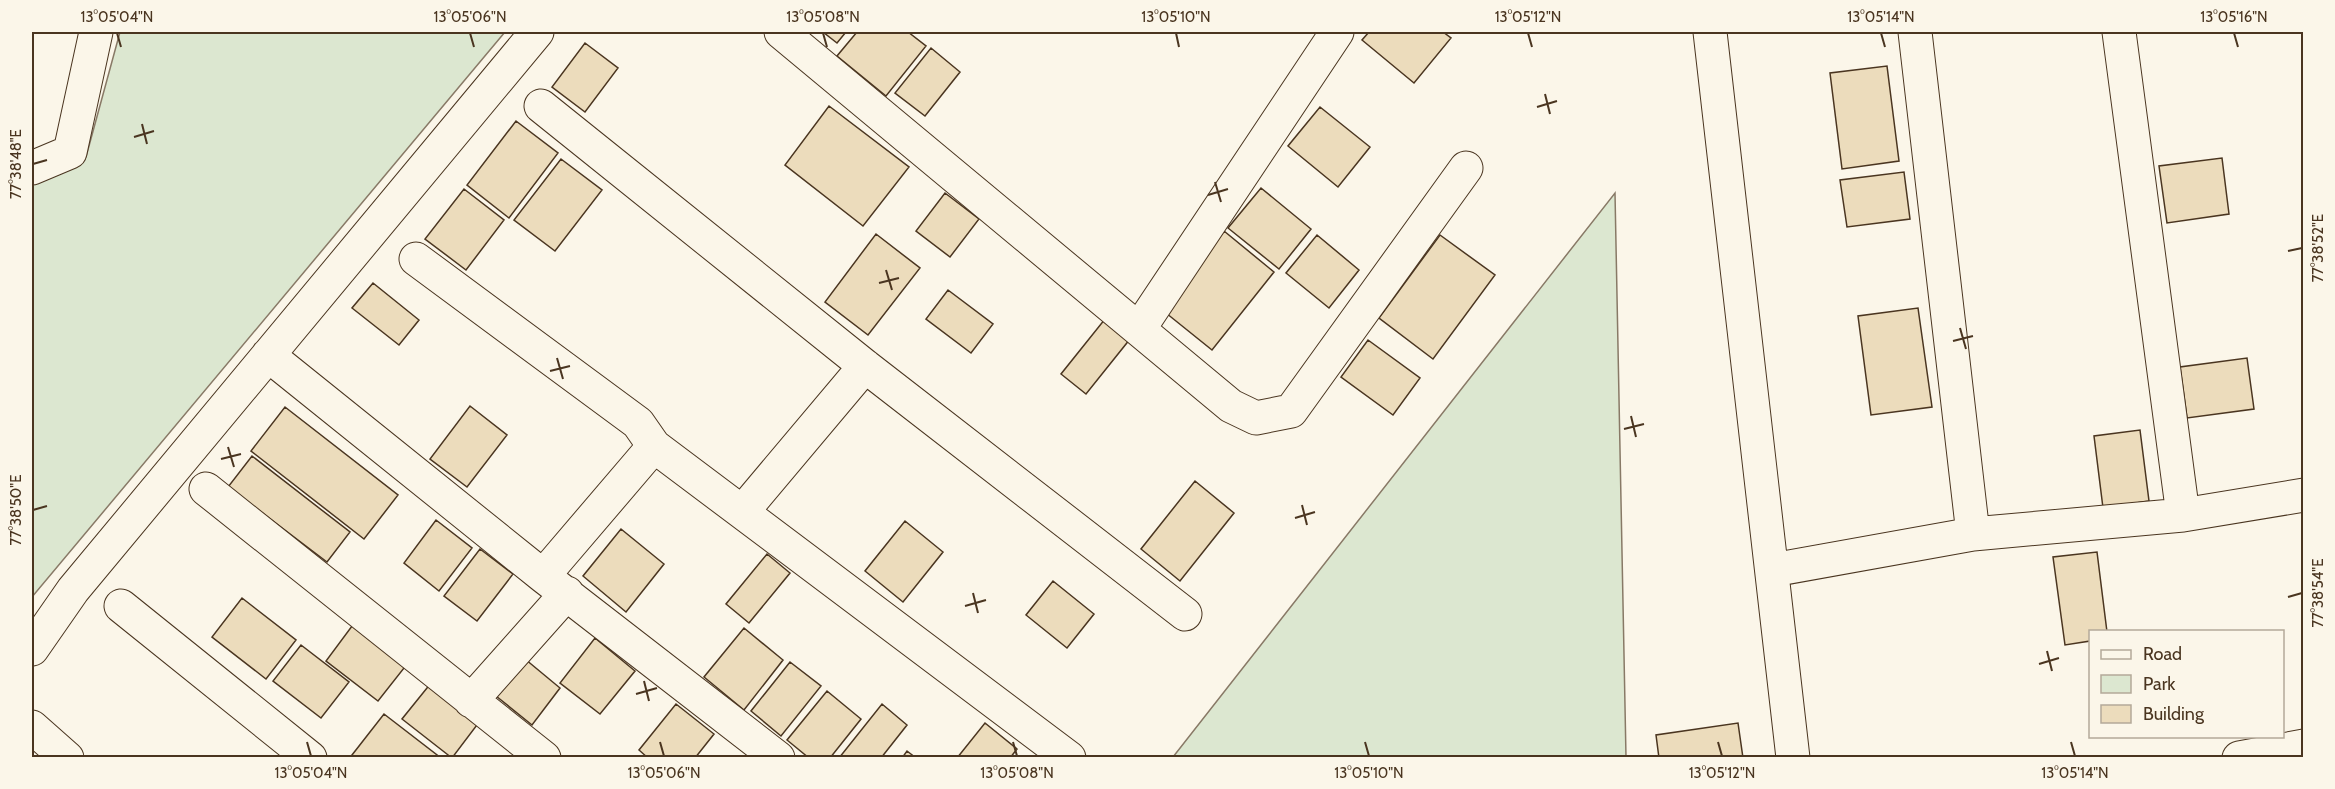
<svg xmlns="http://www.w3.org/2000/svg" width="2335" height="789" font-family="Cabin,sans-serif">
<rect width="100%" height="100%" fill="#fbf6e9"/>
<path fill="#dce7d0" stroke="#887966" stroke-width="1.5" d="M120 32H505L32 597V182L86 157Z
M1615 193 1626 757H1173Z"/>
<path fill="#ecdcbc" stroke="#4a3520" stroke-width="1.5" d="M823 32H846L837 43Z
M857 32H908L926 46 886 96 837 56Z
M1369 32H1443L1451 38 1414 83 1362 40Z
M585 43 618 68 585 112 552 87Z
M931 48 960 72 925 116 895 93Z
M1887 66 1899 161 1842 169 1830 73Z
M829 106 909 167 863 226 785 165Z
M1320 107 1370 147 1338 187 1288 146Z
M516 121 558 153 509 218 467 185Z
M2222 158 2229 214 2167 223 2159 166Z
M561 159 602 190 555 251 514 220Z
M1904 172 1910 219 1847 227 1840 180Z
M1261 188 1311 229 1279 269 1228 228Z
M464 189 504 220 466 270 425 239Z
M945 193 979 219 950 257 916 231Z
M1224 231 1274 272 1212 350 1161 309Z
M876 234 920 268 868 335 825 302Z
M1317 235 1359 270 1329 308 1286 273Z
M1440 235 1495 275 1433 359 1379 318Z
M373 283 419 320 399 345 352 308Z
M948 290 993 324 971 353 926 319Z
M1918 308 1932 407 1871 415 1858 316Z
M1105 319 1130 339 1086 394 1061 374Z
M1368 340 1420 378 1393 415 1341 377Z
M2247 358 2254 409 2187 418 2180 367Z
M470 406 507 435 467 487 430 459Z
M285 407 398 495 364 539 251 451Z
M2140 430 2149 501 2103 508 2094 436Z
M252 456 350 532 327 562 228 487Z
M1195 481 1234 513 1180 581 1141 549Z
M436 520 472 548 439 591 404 563Z
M905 521 943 552 903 602 865 571Z
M621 529 664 564 626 612 583 576Z
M480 549 513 574 477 621 444 596Z
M2097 552 2107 632H2090V641L2065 645 2053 557Z
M767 554 790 573 749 623 726 604Z
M1053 581 1094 614 1067 648 1026 615Z
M242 598 296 640 266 679 212 637Z
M355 622 408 663 378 701 326 661Z
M744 628 783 660 744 710 704 677Z
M595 638 635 671 600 714 560 683Z
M301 645 349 682 321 718 273 681Z
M525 659 560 688 532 725 496 696Z
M790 662 821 686 781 736 751 711Z
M431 683 480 721 452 758 402 719Z
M827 691 861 719 830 758H809L787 740Z
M676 704 714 734 695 758H648L639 750Z
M882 704 907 725 881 758H839Z
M384 714 441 758H355L352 755Z
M985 723 1017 749 1010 758H957Z
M1738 723 1743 758H1659L1656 735Z
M907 751 916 758H902Z"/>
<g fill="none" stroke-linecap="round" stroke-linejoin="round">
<g stroke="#4a3520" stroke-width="35">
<path id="minor" d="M781 32 1231 406 1256 418 1291 411 1466 168
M1710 32 1793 758
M1915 32 1973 534
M2119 32 2183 515
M541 106 865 366 1185 614
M32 168 70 152 96 32
M416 259 638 423 654 446 1069 758
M1139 329 1337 32
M268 355 543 576 778 758
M206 489 544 758
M743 511 865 366
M1773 570 1973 534 2183 515 2304 495
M543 576 654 446
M121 606 310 758
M32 649 73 590 537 32
M471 701 567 593
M32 727 67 758
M2239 758 2304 746"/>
</g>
<use href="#minor" stroke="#fbf6e9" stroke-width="33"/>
</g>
<path fill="none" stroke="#4a3520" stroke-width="2" d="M117 33 121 47M470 33 474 47M823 33 827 47M1176 33 1179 47M1528 33 1532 47M1881 33 1885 47M2234 33 2238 47M1545 94 1550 114M1537 107 1557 101M142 124 147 144M134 137 154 131M33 164 47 160M1215 182 1221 202M1208 195 1228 189M2288 251 2302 248M886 270 892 290M879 283 899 278M1960 328 1966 349M1953 341 1973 336M557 358 563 379M550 371 570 366M1631 416 1636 437M1624 429 1644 424M228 447 234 467M221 459 241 454M1302 505 1307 525M33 510 47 506M1295 518 1315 512M973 593 978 613M2288 597 2302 593M965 606 986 600M2047 651 2052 671M2039 664 2059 658M644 681 649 701M636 694 657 688M307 742 311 756M660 742 664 756M1013 742 1017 756M1365 742 1369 756M1718 742 1722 756M2071 742 2075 756"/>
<rect width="2335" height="789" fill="none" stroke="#fbf6e9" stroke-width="66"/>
<rect x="2089" y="630" width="195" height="108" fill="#fbf6e9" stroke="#b4a999" stroke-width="1.5"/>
<rect x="2101" y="650" width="30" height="9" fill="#fbf6e9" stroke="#b4a999" stroke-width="1.5"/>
<text x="2143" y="660" font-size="18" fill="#4a3520">Road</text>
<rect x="2101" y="675" width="30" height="18" fill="#dce7d0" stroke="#b4a999" stroke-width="1.5"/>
<text x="2143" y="690" font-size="18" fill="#4a3520">Park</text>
<rect x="2101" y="705" width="30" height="18" fill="#ecdcbc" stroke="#b4a999" stroke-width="1.5"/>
<text x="2143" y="720" font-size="18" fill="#4a3520">Building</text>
<rect x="33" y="33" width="2269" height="723" fill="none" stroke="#4a3520" stroke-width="2"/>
<g font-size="15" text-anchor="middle" fill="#4a3520">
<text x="117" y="22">13°05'04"N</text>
<text x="470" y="22">13°05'06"N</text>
<text x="823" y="22">13°05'08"N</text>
<text x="1176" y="22">13°05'10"N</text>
<text x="1528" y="22">13°05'12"N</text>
<text x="1881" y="22">13°05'14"N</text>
<text x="2234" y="22">13°05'16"N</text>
<text transform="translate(16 164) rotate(-90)" y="5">77°38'48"E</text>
<text transform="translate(2318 248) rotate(-90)" y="5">77°38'52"E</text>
<text transform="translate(16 510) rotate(-90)" y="5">77°38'50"E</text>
<text transform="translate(2318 593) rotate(-90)" y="5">77°38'54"E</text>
<text x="311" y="778">13°05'04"N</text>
<text x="664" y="778">13°05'06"N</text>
<text x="1017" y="778">13°05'08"N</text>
<text x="1369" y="778">13°05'10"N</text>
<text x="1722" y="778">13°05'12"N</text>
<text x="2075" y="778">13°05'14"N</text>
</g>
</svg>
